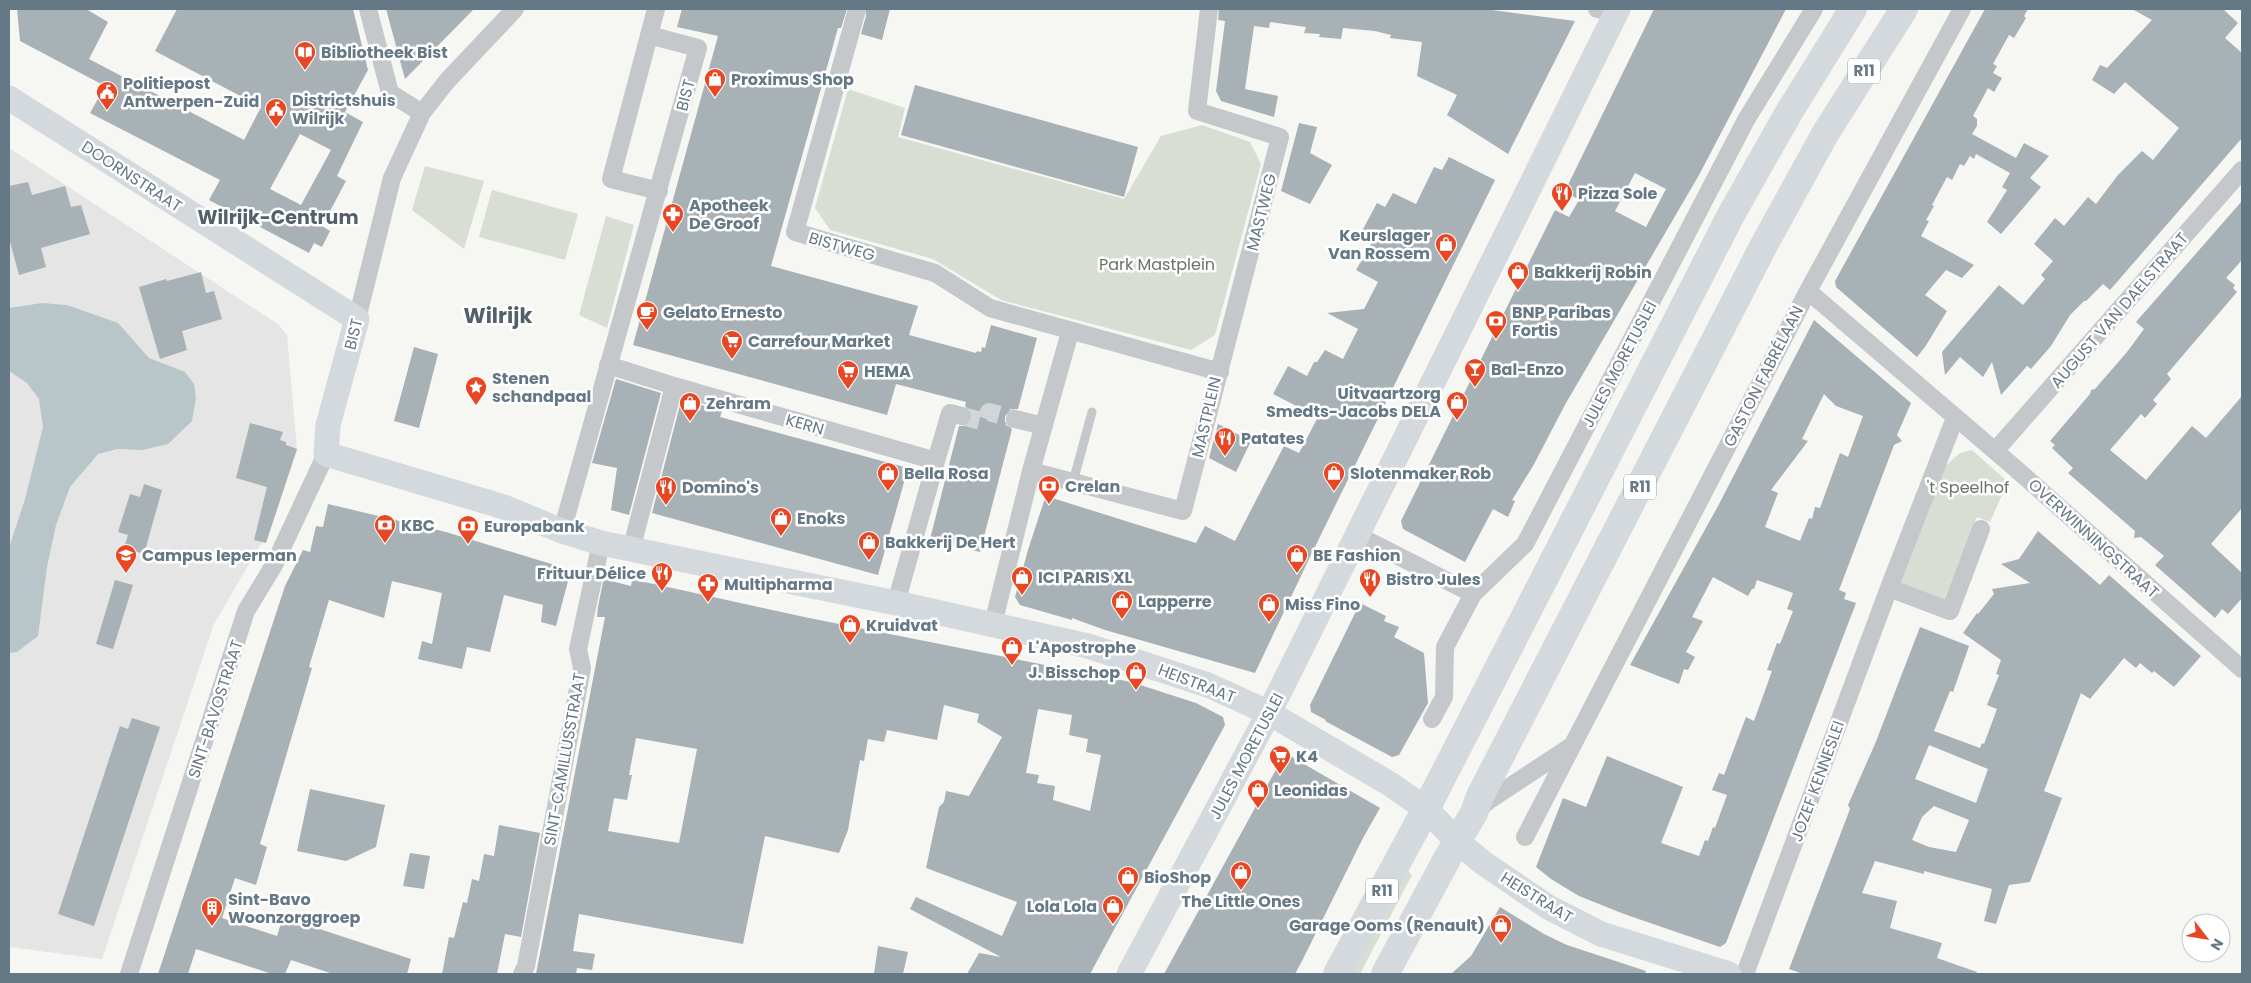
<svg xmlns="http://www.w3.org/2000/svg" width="2251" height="983" font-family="Poppins,sans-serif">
<rect width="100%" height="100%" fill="#f6f6f3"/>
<path fill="#e4e5e4" d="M9 148 279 325 287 335 297 449 272 525 214 624 102 959 9 947Z"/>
<path fill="#d8ded4" d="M848 89 905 108 898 137 1124 199 1161 136 1202 125 1250 142 1261 164 1215 335 1191 350 1001 300 933 259 830 230 815 208Z
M425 166 484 181 464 249 412 210Z
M492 190 578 214 565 260 479 237Z
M606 216 634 225 607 328 579 315Z
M1972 450 2008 482 1990 522 1977 517 1944 600 1898 583 1943 468 1960 453Z
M1406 869 1412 875 1360 974H1350Z"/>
<path fill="#b9c6c9" d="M42 303 67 305 118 323 149 358 185 372 194 384 196 398 192 421 168 444 143 450 117 449 98 454 70 487 56 525 47 567 38 636 17 652 9 653V548L25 499 43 427 39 399 27 383 9 371V308Z"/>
<path fill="#a8b1b6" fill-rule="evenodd" d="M17 9H86L108 22 89 59 244 140 261 107 155 51 177 9H353L368 70 345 112 363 122 337 176 346 181 322 226 330 231 322 247 314 243 309 253 209 200 220 180 90 113 105 86 20 41ZM300 134 331 150 301 205 270 189Z
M386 9H474L405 79Z
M682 9H847L841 28H838L771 266 918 306 909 335 976 353 977 351 981 352 982 347 985 348 991 325 1037 338 1018 409H1012L1005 416V422L1012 429 980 552 930 539 959 426H965L972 419V413L965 406 966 402 896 384 887 415 633 345 718 36 677 27Z
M865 9H890L882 40 861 34 866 16Z
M1219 9H1484L1575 21 1508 154 1447 115 1457 95 1417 76 1422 42 1390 38 1391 35 1375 31 1343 28 1341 39 1319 37 1320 34 1304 33 1306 27 1270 22 1269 28 1254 26 1245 89 1278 96 1274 117 1221 101 1216 91 1225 21 1218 20Z
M1654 9H1786L1699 175 1566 403 1533 466 1512 500 1515 501 1508 517 1493 509 1465 562 1403 529 1401 521 1555 210 1569 217 1579 200 1565 191ZM1635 173 1666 189 1646 227 1615 211Z
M1985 9H2028L2024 16 2026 18 2014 38 2009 35 1993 64 1997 66 1993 73 2002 78 1994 92 1988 88 1973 116 1977 119V126L1972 134 2016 158 2024 143 2049 156 2030 178 2041 187 2001 234 1987 222 2007 190 2002 187 2010 173 1976 154 1974 159 1970 156 1964 166 1960 164 1952 180 1947 177 1932 205 1934 206 1926 220 1929 221 1921 236 1974 265 1962 278 1946 270 1925 295 1947 311 1925 347 1917 357 1836 287 1835 281Z
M2132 9H2223L2238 23 2225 38 2242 53V138L2110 290 2103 284 2086 301H2084L2070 315 2051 346 2031 369 2027 366 2001 395 1992 362 1983 377 1960 357 1945 375 1942 352 1999 285 2023 305 2045 279 2041 275 2053 261 2034 244 2055 218 2064 226 2088 197 2096 204 2118 175 2142 151 2153 160 2179 128 2125 82 2114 94 2092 80 2100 65 2107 68 2152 20Z
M915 85 1138 147 1124 197 901 135Z
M1299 123 1317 127 1310 153 1332 165 1310 204 1281 191Z
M1449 157 1495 180 1309 559 1255 673 1105 630 1072 618V620L1020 605 1015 597 1028 550 1044 501 1049 497 1196 543 1205 526 1235 541 1284 446 1299 453 1318 417 1273 394 1288 366 1307 376 1314 362H1317L1325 350 1343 359 1358 329 1327 313 1364 309 1378 282 1356 270 1375 237 1362 231 1377 203 1385 207 1393 193 1416 204 1434 167 1442 170Z
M28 182 32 195 65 186 71 207 81 205 90 234 41 248 46 267 19 275 9 238V186Z
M2242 201V260L2226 278 2235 285 2233 288 2237 292 2167 374 2171 379 2153 400 2157 404 2145 418 2141 414 2110 450 2146 480 2192 426 2206 438 2242 396V508L2211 544 2242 573V598L2228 614 2222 609 2215 618 2155 565 2164 556 2141 537 2134 538 2135 531 2068 473 2073 468 2052 448 2055 445 2050 441 2090 394 2091 390 2095 389 2127 352 2144 329 2136 322Z
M201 272 206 293 214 291 222 319 182 331 187 350 160 359 139 287 166 279 167 281Z
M1814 320 1911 403 1897 435 1902 441 1894 445 1839 590 1846 593 1844 599 1856 603 1726 943 1720 947 1624 914 1579 896 1551 879 1536 867 1563 798 1586 807 1607 756 1683 787 1661 843 1699 856 1705 840 1708 841 1713 827 1715 828 1727 795 1712 790 1719 773 1724 775 1746 717 1754 721 1772 671 1767 670 1777 643 1780 644 1793 611 1787 609 1793 593 1757 580 1754 589H1752L1748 596 1713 577 1692 617 1703 621 1686 652 1695 657 1688 670 1684 669 1679 684 1630 665 1718 506ZM1824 394 1836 406 1863 416 1848 457 1840 453 1820 508 1815 507 1812 519 1809 518 1800 541 1765 527 1778 493 1771 490 1808 441 1802 439Z
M414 347 438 354 419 428 394 421Z
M616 379 661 393 629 515 611 510 617 468 592 463Z
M680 405 700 411 701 405 722 411 720 417 908 468 878 575 652 513Z
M250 423 283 432 280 440 286 442V445L297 449 266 543 254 540 267 487 236 478Z
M1218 424 1251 441 1236 472 1209 458Z
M144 484 162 490 144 554 124 548 128 535 118 532 130 494 140 497Z
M328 504 446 532 571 570 556 626 541 622 543 605 504 595 490 652 467 647 462 669 418 659 422 641 432 644 442 593 392 581 384 618 329 600 309 667 312 668 260 844 267 847 256 885 235 878 222 918 277 936 283 917 411 959 407 974H333L291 960 285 974H272L196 949 188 974H158L285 586 303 550 310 552 316 526 323 527Z
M2038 531 2100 585 2109 575 2201 656 2174 687 2154 671 2152 673 2140 663 2136 668 2124 658 2090 699 2081 693 2044 791 2062 798 2030 882 2009 885 1996 924 1984 921 1992 889 1924 871V874L1875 861 1862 893 1897 901 1890 928 1942 943 1937 958 1977 972 1976 974H1803L1789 969 1850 809 1848 805 1875 744 1920 627 1969 646 1953 692 1950 691 1934 731 1980 748 1982 743 1984 744 1997 709 1987 705 1999 675 1996 674 2001 660 1963 633 1977 613 1978 614 1994 594 1992 589 2030 583 2001 564 2019 559ZM1929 745 1988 769 1976 803 1915 779ZM1934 806 1969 820 1956 852 1929 847 1912 840 1922 817Z
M115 580 133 585 113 649 96 644Z
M607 580 631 586 632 580 654 584 809 618 1131 682 1196 703 1223 717 1225 725 1090 974H967L979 953 1001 957 910 909 916 897 1002 936 1017 902 926 868 939 807 944 802 946 791 969 796 1002 737 977 722 979 714 944 705 937 740 887 730 884 742 868 739 864 761 860 760 848 830 839 853 765 836 743 944 579 914 573 951 595 954 592 970 577 968 576 974H536L605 617H597L598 607 603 582ZM1038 709 1072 715 1069 735 1088 739 1086 752 1101 755 1090 811 1053 800 1055 786 1037 783 1039 775 1026 773ZM636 738 697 749 679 843 608 831 614 798 627 800 632 775H629Z
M1360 603 1386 616 1384 621 1399 627 1394 637 1424 653 1428 703 1399 755 1392 757 1325 721 1326 720 1311 712 1310 705Z
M132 718 160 727 94 926 58 914 120 726 128 729Z
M1285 753 1380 808 1363 838 1303 959 1295 974H1164Z
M310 789 385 805 376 847 346 861 297 851Z
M499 825 540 833 521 937 505 934 497 974H442L449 937 454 938 463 902 467 903 472 879 479 881 484 854 494 856Z
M410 853 430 856 424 889 403 886Z
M1500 907 1544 934 1567 945 1646 971 1645 974H1451L1471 956Z
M878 946 908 952 903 974H874Z"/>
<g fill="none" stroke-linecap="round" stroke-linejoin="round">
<path stroke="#d2d6d8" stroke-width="18" stroke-dasharray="18 9" stroke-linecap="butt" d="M962 416 985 422 989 412 1015 419"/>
<path stroke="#c4c8cb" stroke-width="9" d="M1073 482 1092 412"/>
<path stroke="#c4c8cb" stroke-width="18" d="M368 9 390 93 422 113
M656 9 611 179 659 191
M1597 9 1617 11
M856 13 795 232 935 273 990 308 1220 372
M1808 291 2015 468 2242 669
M357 319 392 178 422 113 447 81 515 9
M608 365 674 386 936 461 896 603
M1015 419 1044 426
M1995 451 2242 170
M936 461 950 413 962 416
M1031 471 1183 511 1280 137 1197 111 1209 9
M562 531 698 48 649 35
M1357 535 1473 594 1525 544 1746 120 1814 9
M631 550 674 386
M1889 588 1950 611 1981 529
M993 624 1031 471 1070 332
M1432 719 1444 697 1445 647 1473 594
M1478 810 1488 801 1570 747
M1525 837 1808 291 1962 9
M129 974 246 611 274 565 326 454
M522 974 526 966 582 668 578 649 601 543
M1745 974 1889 588 1955 418"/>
<path stroke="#d4d9dd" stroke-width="25" d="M9 98 357 319 328 425 326 454 504 507 562 531 601 543 896 603 1088 646 1208 685 1269 713 1390 784 1426 809 1457 841 1482 862 1548 907 1601 934 1729 974
M1129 974 1269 713 1618 9"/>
<path stroke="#d4d9dd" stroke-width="28" d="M1337 974 1426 809 1732 213 1788 114 1853 9
M1385 974 1448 857 1474 813 1480 796 1764 245 1825 134 1904 9"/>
</g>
<defs>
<g id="library-pin" transform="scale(1.125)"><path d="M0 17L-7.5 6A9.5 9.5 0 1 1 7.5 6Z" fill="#e74722" stroke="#fff"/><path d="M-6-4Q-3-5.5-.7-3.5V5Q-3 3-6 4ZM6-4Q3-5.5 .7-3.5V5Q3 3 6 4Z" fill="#fff"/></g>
<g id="shop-pin" transform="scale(1.125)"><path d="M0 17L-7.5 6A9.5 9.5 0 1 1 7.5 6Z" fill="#e74722" stroke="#fff"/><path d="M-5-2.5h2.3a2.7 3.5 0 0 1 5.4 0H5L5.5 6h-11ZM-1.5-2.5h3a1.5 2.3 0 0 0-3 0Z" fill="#fff"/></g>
<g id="civic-pin" transform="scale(1.125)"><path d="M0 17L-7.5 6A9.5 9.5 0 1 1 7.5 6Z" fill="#e74722" stroke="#fff"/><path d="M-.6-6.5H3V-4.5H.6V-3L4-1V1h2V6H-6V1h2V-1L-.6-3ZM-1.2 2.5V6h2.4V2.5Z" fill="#fff"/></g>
<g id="restaurant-pin" transform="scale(1.125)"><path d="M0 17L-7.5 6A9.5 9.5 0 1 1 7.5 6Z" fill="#e74722" stroke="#fff"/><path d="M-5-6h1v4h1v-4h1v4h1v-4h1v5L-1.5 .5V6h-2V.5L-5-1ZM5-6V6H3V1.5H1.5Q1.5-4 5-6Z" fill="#fff"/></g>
<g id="pharmacy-pin" transform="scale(1.125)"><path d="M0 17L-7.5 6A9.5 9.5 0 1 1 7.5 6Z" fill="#e74722" stroke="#fff"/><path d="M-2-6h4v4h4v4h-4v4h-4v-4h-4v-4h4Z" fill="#fff"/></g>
<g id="cafe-pin" transform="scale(1.125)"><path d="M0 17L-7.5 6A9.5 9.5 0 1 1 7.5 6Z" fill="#e74722" stroke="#fff"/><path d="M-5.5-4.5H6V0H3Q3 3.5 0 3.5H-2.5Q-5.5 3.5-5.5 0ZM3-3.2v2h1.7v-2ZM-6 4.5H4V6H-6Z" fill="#fff"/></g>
<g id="bank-pin" transform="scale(1.125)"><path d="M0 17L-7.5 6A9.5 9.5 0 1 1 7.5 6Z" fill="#e74722" stroke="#fff"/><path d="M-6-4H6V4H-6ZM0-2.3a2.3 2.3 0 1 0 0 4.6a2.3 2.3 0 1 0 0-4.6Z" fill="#fff"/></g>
<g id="supermarket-pin" transform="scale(1.125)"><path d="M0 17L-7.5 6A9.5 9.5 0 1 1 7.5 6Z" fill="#e74722" stroke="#fff"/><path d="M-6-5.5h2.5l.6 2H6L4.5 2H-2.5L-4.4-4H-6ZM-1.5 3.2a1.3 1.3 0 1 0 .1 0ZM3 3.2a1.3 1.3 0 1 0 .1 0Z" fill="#fff"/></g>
<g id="bar-pin" transform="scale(1.125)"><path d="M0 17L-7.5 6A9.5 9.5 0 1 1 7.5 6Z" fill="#e74722" stroke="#fff"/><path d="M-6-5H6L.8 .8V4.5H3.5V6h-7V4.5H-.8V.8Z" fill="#fff"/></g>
<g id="sight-pin" transform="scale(1.125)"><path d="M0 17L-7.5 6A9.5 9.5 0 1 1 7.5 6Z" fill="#e74722" stroke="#fff"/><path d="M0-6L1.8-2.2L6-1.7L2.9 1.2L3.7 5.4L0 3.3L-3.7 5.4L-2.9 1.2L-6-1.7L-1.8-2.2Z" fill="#fff"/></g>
<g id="school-pin" transform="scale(1.125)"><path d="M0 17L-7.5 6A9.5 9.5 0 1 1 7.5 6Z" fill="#e74722" stroke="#fff"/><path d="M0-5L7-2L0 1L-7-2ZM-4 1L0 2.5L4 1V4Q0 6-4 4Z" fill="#fff"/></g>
<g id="building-pin" transform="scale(1.125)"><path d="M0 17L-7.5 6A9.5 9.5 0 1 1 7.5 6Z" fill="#e74722" stroke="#fff"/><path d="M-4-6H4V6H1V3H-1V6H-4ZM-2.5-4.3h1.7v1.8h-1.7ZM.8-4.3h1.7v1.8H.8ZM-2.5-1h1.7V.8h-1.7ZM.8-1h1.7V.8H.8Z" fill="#fff"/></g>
</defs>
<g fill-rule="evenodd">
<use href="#library-pin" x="305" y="52"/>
<use href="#shop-pin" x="715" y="79"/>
<use href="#civic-pin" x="107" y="92"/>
<use href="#civic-pin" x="276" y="109"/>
<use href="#restaurant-pin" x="1562" y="193"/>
<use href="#pharmacy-pin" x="673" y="214"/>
<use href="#shop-pin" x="1446" y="244"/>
<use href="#shop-pin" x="1518" y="272"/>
<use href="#cafe-pin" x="647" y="312"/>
<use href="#bank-pin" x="1496" y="321"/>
<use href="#supermarket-pin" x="732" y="341"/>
<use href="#bar-pin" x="1475" y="369"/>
<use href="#supermarket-pin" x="848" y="371"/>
<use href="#sight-pin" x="476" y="387"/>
<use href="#shop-pin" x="1457" y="402"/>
<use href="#shop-pin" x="690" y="403"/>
<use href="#restaurant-pin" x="1225" y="438"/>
<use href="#shop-pin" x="888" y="473"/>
<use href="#shop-pin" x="1334" y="473"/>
<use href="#bank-pin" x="1049" y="486"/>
<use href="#restaurant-pin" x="666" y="487"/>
<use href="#shop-pin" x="781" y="518"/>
<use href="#bank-pin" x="385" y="525"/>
<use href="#bank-pin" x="468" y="526"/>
<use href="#shop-pin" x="869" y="542"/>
<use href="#school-pin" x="126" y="555"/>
<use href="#shop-pin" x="1297" y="555"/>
<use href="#restaurant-pin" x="662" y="573"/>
<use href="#shop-pin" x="1022" y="577"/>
<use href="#restaurant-pin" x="1370" y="579"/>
<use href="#pharmacy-pin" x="708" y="584"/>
<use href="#shop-pin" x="1122" y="601"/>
<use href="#shop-pin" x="1269" y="604"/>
<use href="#shop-pin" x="850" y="625"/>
<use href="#shop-pin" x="1012" y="647"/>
<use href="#shop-pin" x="1136" y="672"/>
<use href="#supermarket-pin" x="1280" y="756"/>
<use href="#shop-pin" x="1258" y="790"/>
<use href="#shop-pin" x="1241" y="872"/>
<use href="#shop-pin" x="1128" y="877"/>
<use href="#shop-pin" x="1113" y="906"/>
<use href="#building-pin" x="212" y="908"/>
<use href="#shop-pin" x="1501" y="925"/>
</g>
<g text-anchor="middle" stroke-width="5" stroke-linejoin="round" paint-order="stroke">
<g fill="#fff" stroke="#92a0aa" stroke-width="1">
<rect x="1848" y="58.5" width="32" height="25" rx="4"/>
<rect x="1624" y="474.5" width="32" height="25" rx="4"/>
<rect x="1366" y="878.5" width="32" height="25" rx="4"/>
</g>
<g font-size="15" font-weight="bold" fill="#647885">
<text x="1864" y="76">R11</text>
<text x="1640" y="492">R11</text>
<text x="1382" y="896">R11</text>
</g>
<g font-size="16" font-weight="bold" fill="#647885" stroke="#fff" text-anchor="start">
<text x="321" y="58">Bibliotheek Bist</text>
<text x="731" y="85">Proximus Shop</text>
<text x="123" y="89">Politiepost<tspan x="123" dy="18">Antwerpen-Zuid</tspan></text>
<text x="292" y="106">Districtshuis<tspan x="292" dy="18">Wilrijk</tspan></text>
<text x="1578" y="199">Pizza Sole</text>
<text x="689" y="211">Apotheek<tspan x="689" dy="18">De Groof</tspan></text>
<text x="1430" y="241" text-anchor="end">Keurslager<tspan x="1430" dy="18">Van Rossem</tspan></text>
<text x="1534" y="278">Bakkerij Robin</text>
<text x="663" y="318">Gelato Ernesto</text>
<text x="1512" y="318">BNP Paribas<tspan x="1512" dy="18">Fortis</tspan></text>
<text x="748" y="347">Carrefour Market</text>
<text x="1491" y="375">Bal-Enzo</text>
<text x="864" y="377">HEMA</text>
<text x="492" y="384">Stenen<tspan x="492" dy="18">schandpaal</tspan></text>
<text x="1441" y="399" text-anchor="end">Uitvaartzorg<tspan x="1441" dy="18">Smedts-Jacobs DELA</tspan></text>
<text x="706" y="409">Zehram</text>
<text x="1241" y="444">Patates</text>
<text x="904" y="479">Bella Rosa</text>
<text x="1350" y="479">Slotenmaker Rob</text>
<text x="1065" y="492">Crelan</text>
<text x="682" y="493">Domino's</text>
<text x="797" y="524">Enoks</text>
<text x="401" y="531">KBC</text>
<text x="484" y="532">Europabank</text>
<text x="885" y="548">Bakkerij De Hert</text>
<text x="142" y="561">Campus Ieperman</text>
<text x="1313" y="561">BE Fashion</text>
<text x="646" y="579" text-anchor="end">Frituur Délice</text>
<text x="1038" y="583">ICI PARIS XL</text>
<text x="1386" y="585">Bistro Jules</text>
<text x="724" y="590">Multipharma</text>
<text x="1138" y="607">Lapperre</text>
<text x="1285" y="610">Miss Fino</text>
<text x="866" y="631">Kruidvat</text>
<text x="1028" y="653">L'Apostrophe</text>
<text x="1120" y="678" text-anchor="end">J. Bisschop</text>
<text x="1296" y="762">K4</text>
<text x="1274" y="796">Leonidas</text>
<text x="1144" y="883">BioShop</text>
<text x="228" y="905">Sint-Bavo<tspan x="228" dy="18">Woonzorggroep</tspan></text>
<text x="1241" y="907" text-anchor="middle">The Little Ones</text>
<text x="1097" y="912" text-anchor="end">Lola Lola</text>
<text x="1485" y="931" text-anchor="end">Garage Ooms (Renault)</text>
</g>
<g font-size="16" fill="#647885" stroke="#fff">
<text transform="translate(685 95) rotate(-75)" y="6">BIST</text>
<text transform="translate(132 176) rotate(33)" y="6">DOORNSTRAAT</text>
<text transform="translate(1261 212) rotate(-76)" y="6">MASTWEG</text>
<text transform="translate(842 246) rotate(16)" y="6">BISTWEG</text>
<text transform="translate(2119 310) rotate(-49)" y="6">AUGUST VAN DAELSTRAAT</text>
<text transform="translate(353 334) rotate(-76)" y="6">BIST</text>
<text transform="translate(1619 364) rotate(-62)" y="6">JULES MORETUSLEI</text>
<text transform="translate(1763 376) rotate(-63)" y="6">GASTON FABRÉLAAN</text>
<text transform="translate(1206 417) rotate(-77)" y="6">MASTPLEIN</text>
<text transform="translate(805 424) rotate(16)" y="6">KERN</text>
<text transform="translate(2094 538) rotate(42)" y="6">OVERWINNINGSTRAAT</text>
<text transform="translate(1197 683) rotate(21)" y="6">HEISTRAAT</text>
<text transform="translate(215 709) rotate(-72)" y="6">SINT-BAVOSTRAAT</text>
<text transform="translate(1246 756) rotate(-62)" y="6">JULES MORETUSLEI</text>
<text transform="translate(564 759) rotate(-80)" y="6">SINT-CAMILLUSSTRAAT</text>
<text transform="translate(1817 781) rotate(-70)" y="6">JOZEF KENNESLEI</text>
<text transform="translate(1537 897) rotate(32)" y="6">HEISTRAAT</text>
</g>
<g font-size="16" fill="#657760" stroke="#fff">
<text x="1157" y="270">Park Mastplein</text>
<text x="1968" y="493">'t Speelhof</text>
</g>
<g font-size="19" font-weight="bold" fill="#53606a" stroke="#fff">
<text x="278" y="224">Wilrijk-Centrum</text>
</g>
<g font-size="21" font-weight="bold" fill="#53606a" stroke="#fff">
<text x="498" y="323">Wilrijk</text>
</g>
</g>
<rect width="2251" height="983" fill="none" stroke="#647885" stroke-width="20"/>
<g transform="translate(2206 938) rotate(121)"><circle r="24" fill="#ffffff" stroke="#c1c9ce"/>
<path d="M0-4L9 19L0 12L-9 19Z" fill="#e74722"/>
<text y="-8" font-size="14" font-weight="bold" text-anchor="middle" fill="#647885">N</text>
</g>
</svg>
